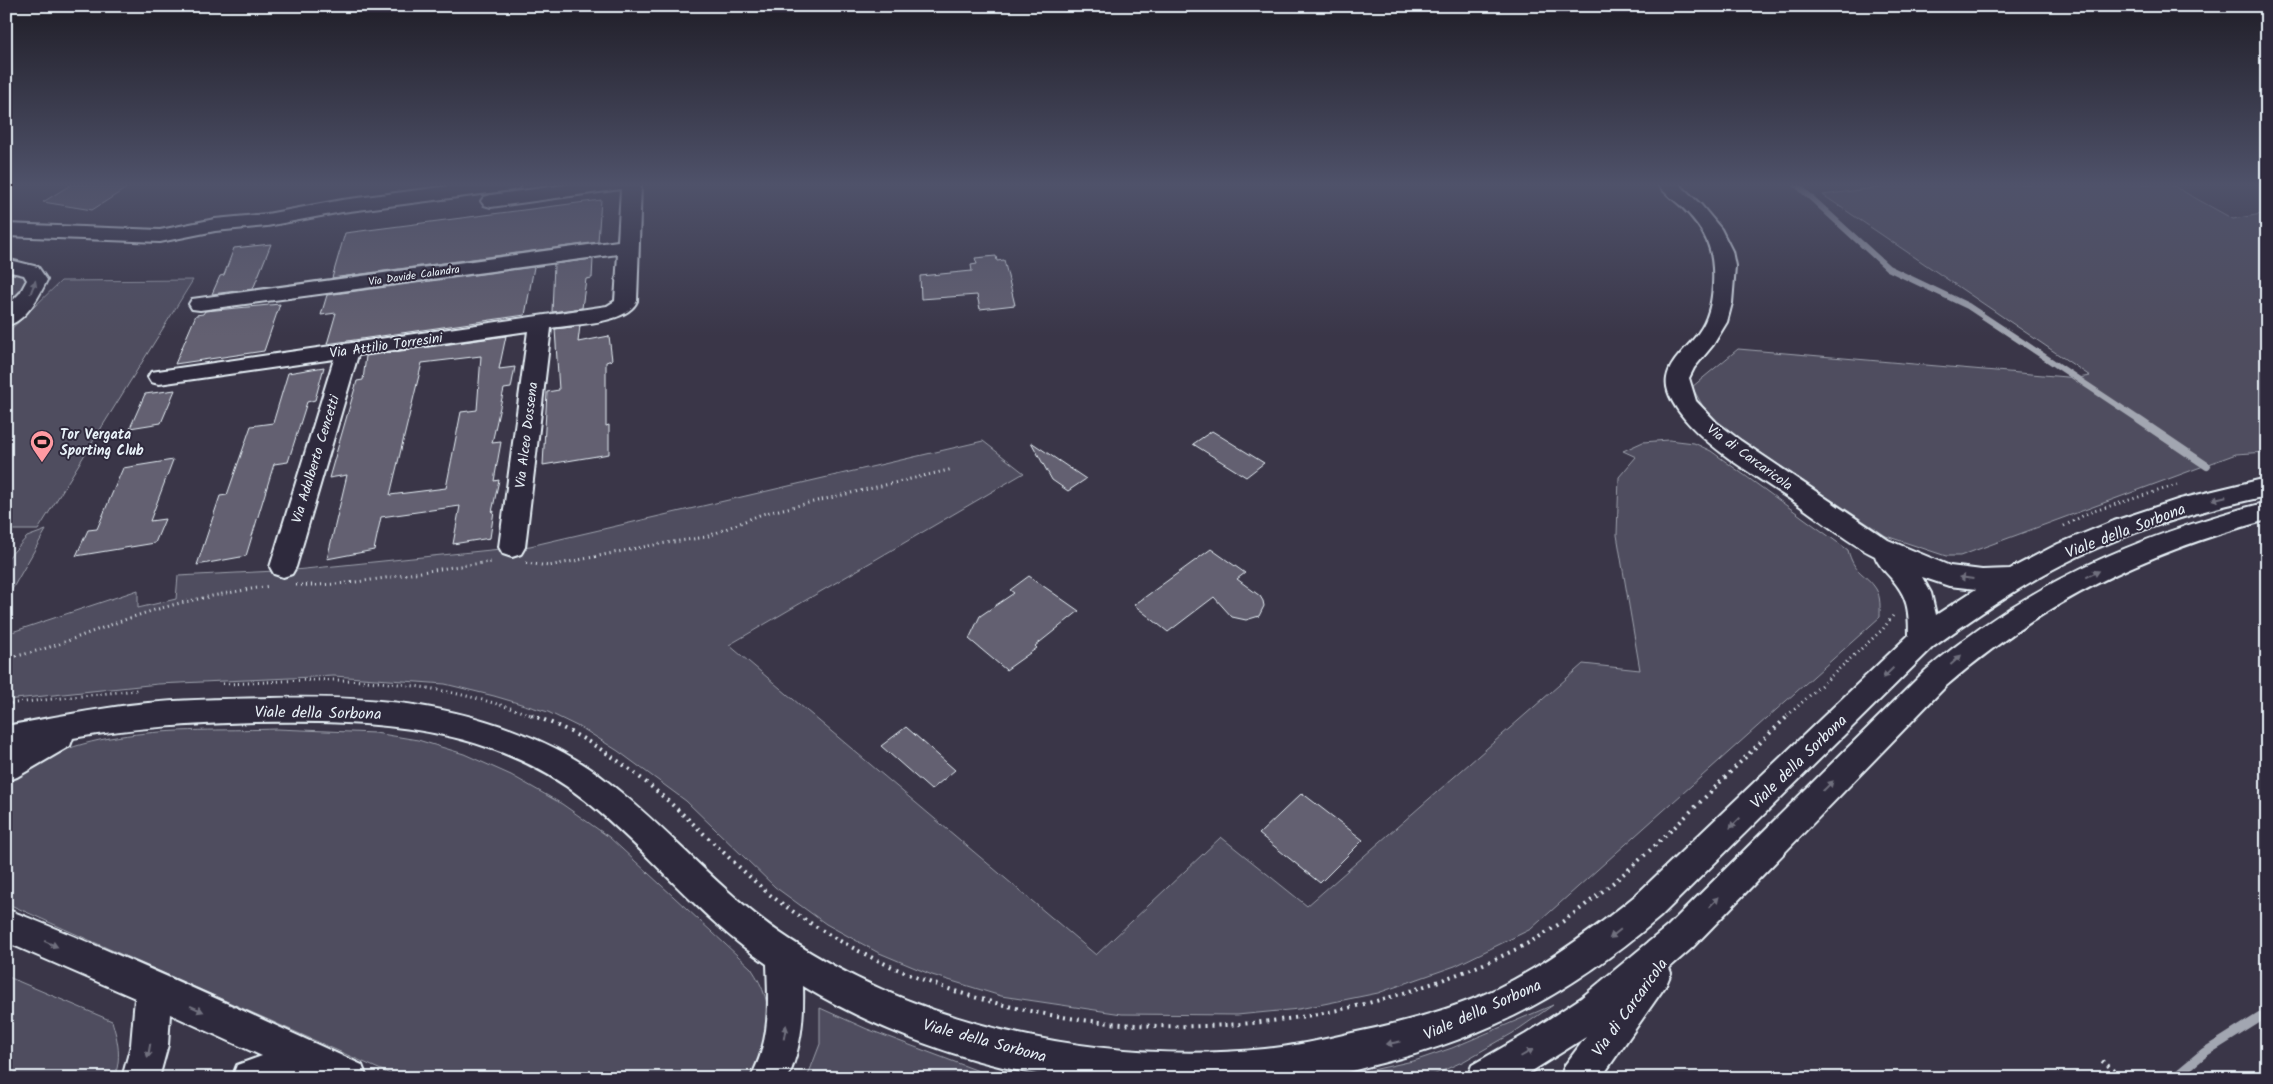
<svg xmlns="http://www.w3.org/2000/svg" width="2273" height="1084" font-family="Kalam,sans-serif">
<rect width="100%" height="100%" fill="#3a3648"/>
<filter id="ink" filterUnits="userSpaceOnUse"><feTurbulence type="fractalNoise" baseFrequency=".02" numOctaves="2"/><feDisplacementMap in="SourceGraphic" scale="10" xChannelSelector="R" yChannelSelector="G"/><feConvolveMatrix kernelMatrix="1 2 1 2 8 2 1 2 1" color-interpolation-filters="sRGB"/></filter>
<g filter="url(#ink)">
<path fill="#504e5f" stroke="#9ca0ac" d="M1902 184H2170L2233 219 2267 213V452L2236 454 1960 556H1946L1886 536 1710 419 1692 387 1738 349 2078 378 2090 376 1823 195Z
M6 268 23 273 27 277 24 289 6 306Z
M193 280 38 530H6V334L61 281Z
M1669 440 1694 443 1711 451 1848 550C1854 574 1865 572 1876 589 1881 597 1880 608 1880 617L1531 929 1455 966 1378 993 1299 1009 1237 1015 1122 1014 1001 996 932 975 877 952 826 924 775 887 686 801 618 751 585 730 548 712 494 696 445 684 334 676 158 684 6 700V634L138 590V608L176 599 178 576 295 570 530 546 983 441 1024 473 729 645 1096 955 1221 837 1307 906 1583 664 1640 670 1617 535 1619 477 1636 457 1623 451 1643 442Z
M46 530 6 600V560L27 537Z
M277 729 375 733 418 740 464 754 511 775 562 804 609 837 751 968C778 1008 770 1037 751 1078H399L6 903V783C78 722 189 732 277 729Z
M6 976 112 1021C118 1041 122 1058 114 1078H6Z
M1553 1005 1513 1033 1464 1061 1427 1078H1337L1417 1060 1452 1048Z
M820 1008 867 1029 984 1073 1013 1078H807L820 1044Z"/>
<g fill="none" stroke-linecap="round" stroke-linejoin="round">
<path stroke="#a2a6b1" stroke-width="6" d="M1796 184 1888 268 1968 306 2141 421"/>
<path stroke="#a2a6b1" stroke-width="8" d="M2139 420 2207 466"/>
<path stroke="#a2a6b1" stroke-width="9" d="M2174 1078 2205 1052 2267 1013"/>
</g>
<path fill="#636171" stroke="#e8f1f8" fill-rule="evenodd" d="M72 184H133L92 210 43 202Z
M601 200 598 242 332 278 345 233Z
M271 244 253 289 212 294 220 276 224 275 234 248Z
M996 256 997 261 1004 260 1015 305 980 309 977 295 921 299 920 276 972 271 971 265 977 264 975 258Z
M593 259 592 278 586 279 582 308 552 312 554 264Z
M534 267 525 315 327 344 336 313 321 315 327 295Z
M280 304 264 351 175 364 196 315 203 314 205 311Z
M580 326 578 342 609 336 612 360 606 362V426L609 425V454L543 465 547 392 559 390 555 329Z
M506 336 499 369 515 367 511 388 504 389 492 443 501 442 494 481 499 480 492 512 494 511 490 538 453 544 460 506 381 517 374 550 327 559 347 475 329 478 357 381 363 380 366 356ZM481 356 477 410 461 412 446 488 390 495 422 363Z
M324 367 315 400 307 402 288 462 274 464 246 556 197 565 220 496 227 495 251 426 273 423 288 373Z
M175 390 161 423 130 428 145 394Z
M1212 431 1264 463 1246 477 1193 444Z
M1031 442 1086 479 1068 491 1052 480Z
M173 460 150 521 165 519 155 543 76 556 88 530 97 529 123 468Z
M1211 549 1245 573 1237 579 1260 596 1263 601 1264 606 1259 616 1246 620 1232 617 1214 597 1168 632 1134 605Z
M1029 576 1079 611 1035 646 1037 648 1006 670 969 639 980 616 1014 593 1010 590Z
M906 727 955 770 931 790 881 746Z
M1302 793 1363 840 1320 883 1259 834Z"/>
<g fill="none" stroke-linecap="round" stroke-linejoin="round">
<g stroke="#e8f1f8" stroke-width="4">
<path id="minor" d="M465 184H521L519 188 512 190 342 212 267 226 215 231 160 242 6 236V224L160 230 215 219 267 214 342 200Z
M572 184H641L637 301C628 324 573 324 551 328L525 547 521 554 512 557 503 554 499 547 528 331 358 355 296 567 292 574 283 577 274 574 270 567 334 359 159 384 151 382 148 377 151 372 607 306 615 301 618 254 200 310 192 309 189 304 192 299 618 241 621 189 491 207 484 205 481 201 484 197 491 195Z
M1658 184H1679L1701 205 1721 229 1732 251 1735 266 1732 303 1727 322 1713 345 1694 368 1689 378 1696 401 1716 422 1741 441 1888 540 1950 566 1982 570 2010 569 2058 544 2114 521 2180 499 2267 478V496C2202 510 2139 528 2079 556 2027 581 1979 614 1933 647L1660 917C1573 991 1494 1035 1382 1063 1361 1068 1337 1076 1315 1078 1269 1081 1222 1078 1177 1078 1151 1078 1125 1078 1099 1078 1085 1078 1071 1079 1057 1077 975 1067 874 1029 803 986 804 1019 801 1048 788 1078H751C755 1068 760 1059 762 1049 770 1022 768 992 767 964 699 918 649 851 585 800 490 724 371 720 255 722 194 724 134 727 73 738L70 746 17 777 6 781V752L9 751H6V726C50 718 93 709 138 704 182 699 226 699 271 698 355 696 436 701 515 731 548 743 581 760 608 782 671 831 722 895 789 939 925 1029 1104 1065 1265 1049 1295 1046 1323 1040 1352 1033 1402 1023 1451 1010 1496 989 1547 964 1592 931 1636 895L1909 635C1909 610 1908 597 1891 578 1885 571 1878 565 1875 556 1850 544 1826 524 1803 508 1766 482 1720 457 1690 425 1680 414 1664 394 1667 378 1670 360 1689 347 1699 332 1709 318 1712 302 1713 285 1715 249 1706 230 1680 205 1672 198 1663 192 1658 184ZM1922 577 1949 586 1976 589 1936 615 1931 593Z
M6 259 38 267 47 280C39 297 25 322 6 326V307L20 293 27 280 24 275 6 271Z
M2267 502V520C2141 554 2045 601 1946 686L1692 948 1669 968 1671 973 1666 985 1601 1078H1560L1565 1065 1586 1037 1521 1078H1467L1472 1065 1526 1034 1581 998 1668 926 1926 670C2032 581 2134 537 2267 502Z
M6 909C127 956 245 1012 362 1065L367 1078H232L237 1065 262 1056 170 1014 168 1045 159 1078H122L131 1045 135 998 6 942Z"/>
</g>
<path stroke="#e8f1f8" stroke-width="3" stroke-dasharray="1 4" stroke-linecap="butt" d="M2064 526 2088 513 2177 485
M526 563 549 566 653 545 706 537 762 514 953 469
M296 585C362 587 427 568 493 562
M6 658C52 650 93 630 136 616 180 601 225 593 270 586
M223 684C261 683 299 679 337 680 405 681 470 693 534 716
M6 704 137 690
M1787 716 1883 629 1895 613"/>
<path stroke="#e8f1f8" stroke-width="4" stroke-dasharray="2 5" stroke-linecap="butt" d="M531 715C630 750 692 827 769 894 955 1037 1222 1061 1439 981 1475 968 1511 954 1544 934 1636 875 1710 789 1789 715
M2102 1061 2124 1078"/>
<use href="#minor" fill="#2f2a3d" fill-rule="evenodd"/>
</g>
<defs><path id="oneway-solid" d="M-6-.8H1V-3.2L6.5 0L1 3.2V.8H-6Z" transform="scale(1.25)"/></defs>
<g fill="#70707e">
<use href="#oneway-solid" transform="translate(33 287) rotate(-69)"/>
<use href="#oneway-solid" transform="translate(2219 498) rotate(166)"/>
<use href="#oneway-solid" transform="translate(2093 574) rotate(-26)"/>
<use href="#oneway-solid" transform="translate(1966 578) rotate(-173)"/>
<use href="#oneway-solid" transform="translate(1956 660) rotate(-42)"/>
<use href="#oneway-solid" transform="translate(1888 673) rotate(136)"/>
<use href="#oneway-solid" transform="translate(1828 786) rotate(-45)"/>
<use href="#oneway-solid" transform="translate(1735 823) rotate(135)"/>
<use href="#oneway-solid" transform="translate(1714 902) rotate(-46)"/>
<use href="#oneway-solid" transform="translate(1615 934) rotate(141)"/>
<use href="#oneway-solid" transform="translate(51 944) rotate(24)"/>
<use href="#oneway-solid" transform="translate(197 1009) rotate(24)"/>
<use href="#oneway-solid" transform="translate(785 1032) rotate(-80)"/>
<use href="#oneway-solid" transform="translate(1393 1043) rotate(168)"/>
<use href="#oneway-solid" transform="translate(149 1051) rotate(100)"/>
<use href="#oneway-solid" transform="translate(1527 1053) rotate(-30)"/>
</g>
</g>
<linearGradient id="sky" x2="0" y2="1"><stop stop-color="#201e28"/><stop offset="0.55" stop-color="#4f526a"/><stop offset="1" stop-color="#4f526a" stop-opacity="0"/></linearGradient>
<rect width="2273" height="336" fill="url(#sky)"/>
<defs>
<g id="stadium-pin" transform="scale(1.25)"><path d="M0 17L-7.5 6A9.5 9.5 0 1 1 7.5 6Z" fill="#ff9aa2" stroke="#2f2a3d"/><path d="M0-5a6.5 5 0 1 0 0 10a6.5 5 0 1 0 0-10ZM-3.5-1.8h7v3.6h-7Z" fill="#111"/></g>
</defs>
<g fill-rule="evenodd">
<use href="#stadium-pin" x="42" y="442"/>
</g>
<g text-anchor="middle" stroke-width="4" stroke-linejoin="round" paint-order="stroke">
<g font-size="11" fill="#e8f1f8" stroke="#2f2a3d">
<text transform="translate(414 275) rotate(-8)" y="4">Via Davide Calandra</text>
</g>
<g font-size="14" fill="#e8f1f8" stroke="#2f2a3d">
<text transform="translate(386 345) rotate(-8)" y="5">Via Attilio Torresini</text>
<text transform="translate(526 435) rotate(-83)" y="5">Via Alceo Dossena</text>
<text transform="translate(1750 457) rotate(36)" y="5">Via di Carcaricola</text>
<text transform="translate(315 459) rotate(-73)" y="5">Via Adalberto Cencetti</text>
</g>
<g font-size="14" font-weight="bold" fill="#e8f1f8" stroke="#2f2a3d" text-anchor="start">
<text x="60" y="439">Tor Vergata<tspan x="60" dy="16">Sporting Club</tspan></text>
</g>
<g font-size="16" fill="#e8f1f8" stroke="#2f2a3d">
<text transform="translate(2125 530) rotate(-21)" y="6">Viale della Sorbona</text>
<text transform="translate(318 712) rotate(1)" y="6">Viale della Sorbona</text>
<text transform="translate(1798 761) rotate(-44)" y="6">Viale della Sorbona</text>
<text transform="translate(1629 1007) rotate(-54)" y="6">Via di Carcaricola</text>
<text transform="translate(1482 1009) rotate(-24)" y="6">Viale della Sorbona</text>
<text transform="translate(985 1040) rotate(15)" y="6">Viale della Sorbona</text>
</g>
</g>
<rect width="2273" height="1084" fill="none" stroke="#2f2a3d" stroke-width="25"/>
<rect x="12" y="12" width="2248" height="1059" fill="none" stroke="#e8f1f8" stroke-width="2" filter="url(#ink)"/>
</svg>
